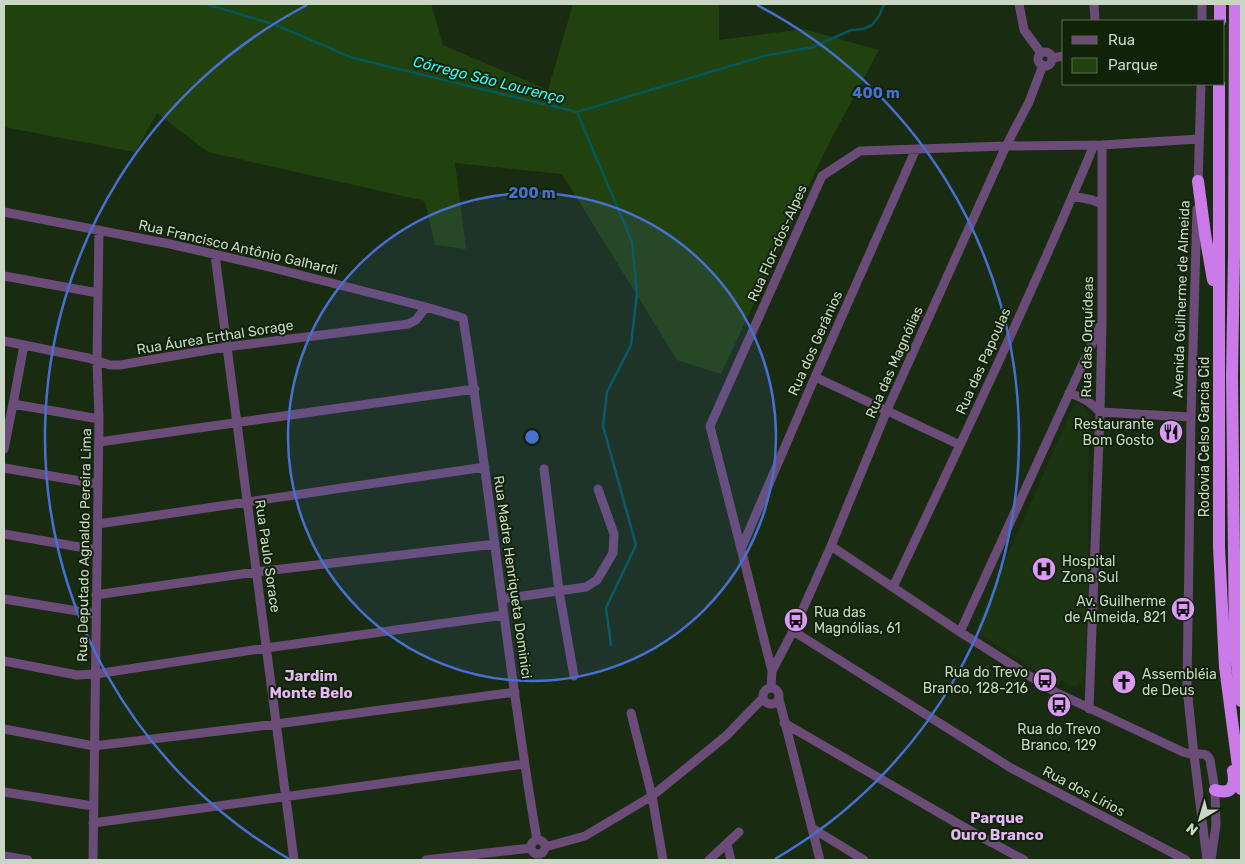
<svg xmlns="http://www.w3.org/2000/svg" width="1245" height="864" font-family="Rubik,sans-serif">
<rect width="100%" height="100%" fill="#192c11"/>
<path fill="#1d3412" d="M1076 405 1083 406 1085 408 1090 419 1088 479V600L1085 658 1083 679 1075 687 1061 680 1058 685 980 634 978 632 977 628 980 618 1027 512 1073 407Z"/>
<path fill="#21420e" d="M4 4H431L443 45 548 90 573 4H719V40L804 29 879 50 826 149 721 374 677 360 562 174 455 163 466 249 435 245 425 201 208 152 157 113 135 152 4 127Z"/>
<g fill="none" stroke-linecap="round" stroke-linejoin="round">
<path stroke="#035758" stroke-width="2.5" d="M206 4 276 25 353 58 577 112 632 242 637 293 631 345 607 392 603 426 636 545 606 608 611 645
M577 112 764 56 813 47 851 30 863 29 872 25 879 16 884 4"/>
<path stroke="#6b4b77" stroke-width="9" d="M1019 4 1024 30 1041 53
M1094 4 1095 21
M1202 4V21
M1038 59a7 7 0 1 1 14 0a7 7 0 1 1-14 0Z
M1052 58 1064 56
M1198 186 1201 84
M1073 196 1092 200 1102 204
M1197 209 1191 417 1187 688 1194 755 1207 860
M4 212 170 244 261 265 426 307 463 318C491 492 507 667 537 840
M215 255 294 860
M4 276 98 293
M4 341 88 358 110 365H120L226 347 408 324 416 320 426 307
M815 377 960 445
M1069 393C1084 398 1089 401 1100 412L1191 417
M13 404 99 419
M99 442 475 389
M4 449 13 404 24 345
M4 468 98 484
M544 469 559 591 574 676
M98 524 485 467
M4 534 97 550
M831 546 960 632 1055 692 1183 752C1186 753 1188 754 1191 754 1200 755 1206 751 1210 760L1215 790 1216 825 1211 860
M741 549 815 377 916 149
M893 587C962 441 1032 294 1094 145
M96 595 256 572 495 544
M4 599 96 614
M502 599 586 587 597 580 613 553 614 534 598 489
M793 631 1011 768 1186 860
M960 632 1100 326
M4 661 77 675 96 674 266 648 504 615
M772 671 793 631 831 546 887 410 1006 146 1029 102 1043 65
M763 696a8 8 0 1 1 16 0a8 8 0 1 1-16 0Z
M771 688 772 671 710 426 822 176 860 151 1006 146 1102 145 1199 139
M779 699 820 860
M1089 709 1100 412 1102 322V145
M631 713 652 796 663 860
M784 723 974 833 1024 860
M4 729 94 746 276 724 515 692
M4 792 93 806
M93 823 524 764
M812 828 864 860
M531 847a7 7 0 1 1 14 0a7 7 0 1 1-14 0Z
M727 844 731 860
M545 847 585 836 652 796 726 736 763 698
M4 856 28 860
M93 860 99 419 97 361 99 230
M426 860 531 848
M709 860 739 832"/>
<path stroke="#cb7ae9" stroke-width="12" d="M1235 4 1234 255 1232 376 1235 645 1241 701
M1220 21V4
M1219 84V547L1225 667 1241 789
M1198 181 1205 234 1213 280
M1215 790C1231 795 1236 787 1233 771"/>
</g>
<circle cx="532" cy="437" r="244" fill="#4870d3" fill-opacity=".12"/>
<g fill="none" stroke="#4870d3" stroke-width="2.5">
<circle cx="532" cy="437" r="244"/>
<path d="M289 859A487 487 0 0 1 307 5M757 5A487 487 0 0 1 775 859"/>
</g>
<defs>
<g id="restaurant-disc" transform="scale(1.25)"><circle r="9.5" fill="#dc99f5" stroke="#102207"/><path d="M-5-6h1v4h1v-4h1v4h1v-4h1v5L-1.5 .5V6h-2V.5L-5-1ZM5-6V6H3V1.5H1.5Q1.5-4 5-6Z" fill="#111"/></g>
<g id="hospital-disc" transform="scale(1.25)"><circle r="9.5" fill="#dc99f5" stroke="#102207"/><path d="M-5-5h3v3.5h4V-5h3V5h-3V1.5h-4V5h-3Z" fill="#111"/></g>
<g id="bus-disc" transform="scale(1.25)"><circle r="9.5" fill="#dc99f5" stroke="#102207"/><path d="M-5-6H5V4H4V6H2V4H-2V6H-4V4H-5ZM-3.5-4V0h7V-4ZM-3.5 1.2v1.5H-2V1.2ZM2 1.2v1.5H3.5V1.2Z" fill="#111"/></g>
<g id="church-disc" transform="scale(1.25)"><circle r="9.5" fill="#dc99f5" stroke="#102207"/><path d="M-1.2-6h2.4v3.5h3.3v2.4h-3.3V6h-2.4V-.1h-3.3v-2.4h3.3Z" fill="#111"/></g>
</defs>
<g fill-rule="evenodd">
<use href="#restaurant-disc" x="1171" y="432"/>
<use href="#hospital-disc" x="1044" y="569"/>
<use href="#bus-disc" x="1183" y="609"/>
<use href="#bus-disc" x="796" y="620"/>
<use href="#bus-disc" x="1045" y="680"/>
<use href="#church-disc" x="1124" y="682"/>
<use href="#bus-disc" x="1059" y="705"/>
</g>
<g text-anchor="middle" stroke-width="4" stroke-linejoin="round" paint-order="stroke">
<g font-size="14" fill="#cad6c5" stroke="#102207">
<text transform="translate(777 243) rotate(-66)" y="5">Rua Flor-dos-Alpes</text>
<text transform="translate(238 247) rotate(13)" y="5">Rua Francisco Antônio Galhardi</text>
<text transform="translate(1181 299) rotate(-88)" y="5">Avenida Guilherme de Almeida</text>
<text transform="translate(215 337) rotate(-9)" y="5">Rua Áurea Erthal Sorage</text>
<text transform="translate(1087 337) rotate(-89)" y="5">Rua das Orquídeas</text>
<text transform="translate(815 343) rotate(-66)" y="5">Rua dos Gerânios</text>
<text transform="translate(983 361) rotate(-66)" y="5">Rua das Papoulas</text>
<text transform="translate(894 362) rotate(-66)" y="5">Rua das Magnólias</text>
<text transform="translate(1204 437) rotate(-90)" y="5">Rodovia Celso Garcia Cid</text>
<text transform="translate(84 545) rotate(-89)" y="5">Rua Deputado Agnaldo Pereira Lima</text>
<text transform="translate(268 556) rotate(82)" y="5">Rua Paulo Sorace</text>
<text transform="translate(513 577) rotate(82)" y="5">Rua Madre Henriqueta Dominici</text>
<text transform="translate(1084 791) rotate(28)" y="5">Rua dos Lírios</text>
</g>
<g font-size="14" fill="#cad6c5" stroke="#102207" text-anchor="end">
<text x="1154" y="429">Restaurante<tspan x="1154" dy="16">Bom Gosto</tspan></text>
<text x="1062" y="566" text-anchor="start">Hospital<tspan x="1062" dy="16">Zona Sul</tspan></text>
<text x="1166" y="606">Av. Guilherme<tspan x="1166" dy="16">de Almeida, 821</tspan></text>
<text x="814" y="617" text-anchor="start">Rua das<tspan x="814" dy="16">Magnólias, 61</tspan></text>
<text x="1028" y="677">Rua do Trevo<tspan x="1028" dy="16">Branco, 128-216</tspan></text>
<text x="1142" y="679" text-anchor="start">Assembléia<tspan x="1142" dy="16">de Deus</tspan></text>
<text x="1059" y="734" text-anchor="middle">Rua do Trevo<tspan x="1059" dy="16">Branco, 129</tspan></text>
</g>
<g font-size="15" font-style="italic" fill="#2ef9fc" stroke="#102207">
<text transform="translate(489 80) rotate(14)" y="5">Córrego São Lourenço</text>
</g>
<g font-size="15" font-weight="bold" fill="#e5b7f7" stroke="#102207">
<text x="311" y="681">Jardim<tspan x="311" dy="17">Monte Belo</tspan></text>
<text x="997" y="823">Parque<tspan x="997" dy="17">Ouro Branco</tspan></text>
</g>
</g>
<circle cx="532" cy="437" r="8" fill="#4870d3" stroke="#102207" stroke-width="2.5"/>
<g font-size="15" text-anchor="middle" font-weight="bold" fill="#4870d3" stroke="#102207" stroke-width="4" stroke-linejoin="round" paint-order="stroke">
<text x="876" y="98">400 m</text>
<text x="532" y="198">200 m</text>
</g>
<rect width="1245" height="864" fill="none" stroke="#cad6c5" stroke-width="10"/>
<rect x="1062" y="20" width="162" height="65" fill="#102207" stroke="#5a6a53"/>
<rect x="1072" y="36" width="25" height="8" fill="#6b4b77" stroke="#5a6a53"/>
<text x="1108" y="45" font-size="15" fill="#cad6c5">Rua</text>
<rect x="1072" y="58" width="25" height="15" fill="#21420e" stroke="#5a6a53"/>
<text x="1108" y="70" font-size="15" fill="#cad6c5">Parque</text>
<g transform="translate(1200 819) rotate(218)" stroke="#102207" stroke-width="4" paint-order="stroke">
<path d="M0-4L9 19L0 12L-9 19Z" fill="#cad6c5"/>
<text y="-8" font-size="14" font-weight="bold" text-anchor="middle" fill="#cad6c5">N</text>
</g>
</svg>
